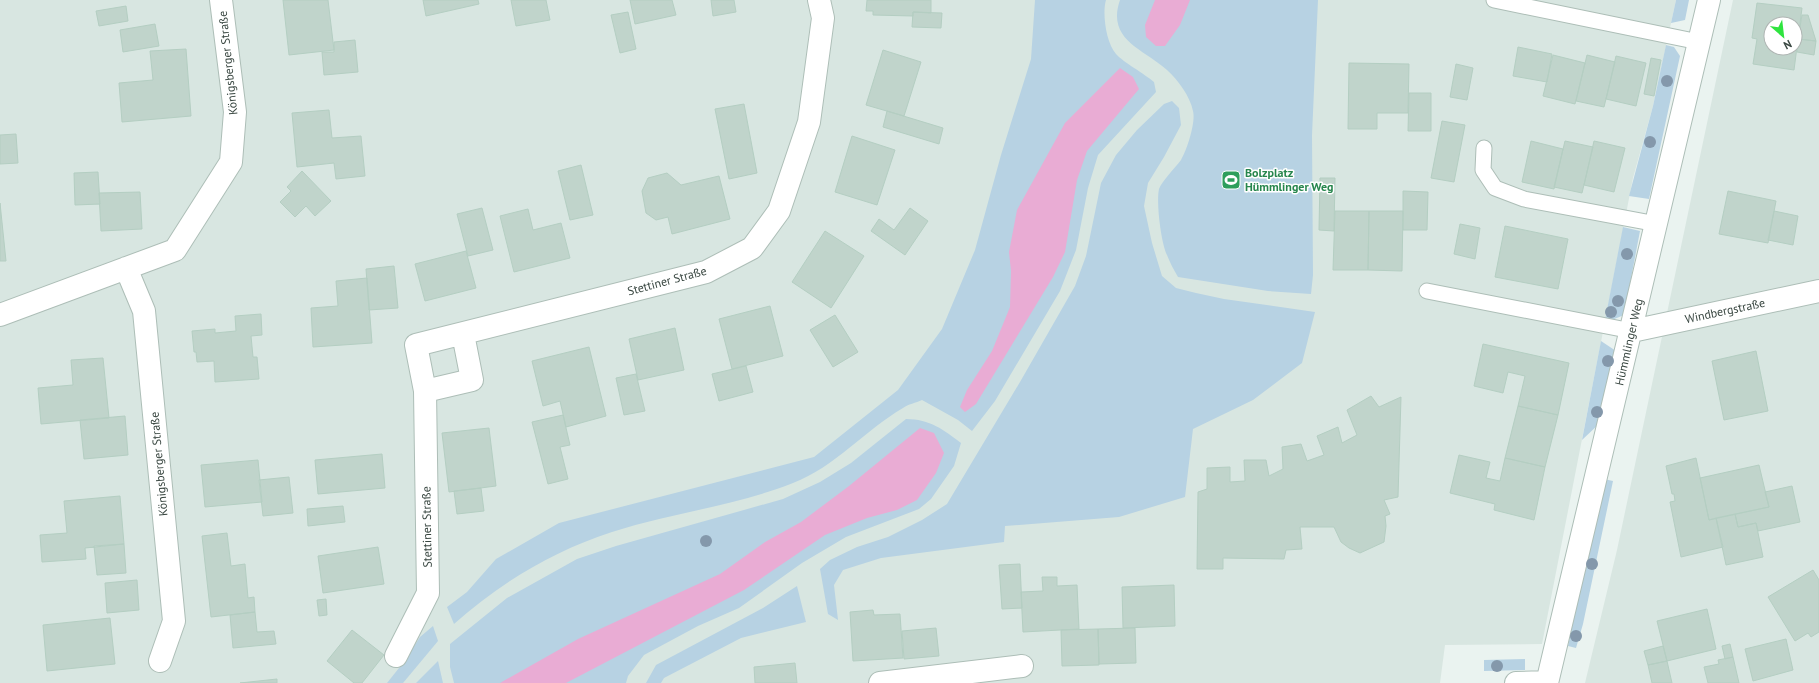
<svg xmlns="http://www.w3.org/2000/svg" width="1819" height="683" font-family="'PT Sans',sans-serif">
<rect width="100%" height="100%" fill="#eaf3f0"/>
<path fill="#d8e6e1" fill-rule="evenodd" d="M0 0H1676L1653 106 1633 178 1542 644 1445 645 1440 683H0Z
M1733 0H1819V683H1585L1617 550ZM1771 24H1795V48H1771Z"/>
<path fill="#b7d2e3" d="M1035 0H1106C1102 13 1106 43 1116 54 1123 62 1145 74 1154 82L1156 92 1098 155 1088 188 1076 250 1060 291 995 401 972 431 958 420 922 400C916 403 908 404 903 408 865 430 835 467 793 483 735 506 671 513 612 532 553 551 500 583 454 624L447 607 467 592 496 559 559 523 814 457 898 390 942 329 975 250 1001 155 1031 59Z
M1120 0H1318L1312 135 1313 275 1311 294 1268 291 1178 277C1174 270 1170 263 1167 255 1161 243 1156 202 1159 189 1162 181 1175 168 1181 160 1187 150 1196 122 1193 111 1190 96 1178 80 1167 70 1144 49 1106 40 1120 0Z
M1676 0H1689L1685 20 1671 23Z
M1666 45 1674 47 1680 56 1649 199 1629 196 1653 106Z
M1172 101 1179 108 1181 125 1164 157 1148 183 1144 206 1152 243 1162 276 1176 288 1196 293 1224 299 1315 312 1302 363 1253 400 1193 429 1185 497 1119 517 1005 526 1004 542 881 558 843 570 834 585 838 620 828 614 820 569 830 560 857 547 888 537 922 520 947 504 1020 382 1075 286 1086 256 1101 183 1116 155 1137 130 1164 104Z
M1623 227 1640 231 1624 315 1612 320H1605Z
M1601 341 1616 351 1600 423 1582 440Z
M906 419C930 419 944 430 961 443L954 466 931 499 919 509 846 537 802 563 739 608 698 626 644 655 628 676 626 683H454L450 667V644L507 598 577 559 616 546 783 499 820 482 851 463Z
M1604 479 1613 481 1583 624 1576 648 1568 646Z
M797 586 806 622 741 638 664 678 661 683H646L656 665 763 608Z
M433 626 438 641 403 683H387L403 663 420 637Z
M1525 659V670L1484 671V660Z
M438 661 443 683H416Z"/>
<path fill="#e9acd4" d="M1155 0H1190L1180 25 1165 46H1156L1146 37 1145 25Z
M1120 68 1133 77 1139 89 1087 151 1077 180 1065 252 1053 277 976 404 965 412 960 407 967 390 992 351 1010 307 1011 271 1009 252 1017 210 1065 123Z
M920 428 934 433 944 453 936 473 917 500 897 510 867 518 825 535 744 590 566 683H500L578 639 720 574 765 542 801 522 849 486Z"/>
<path fill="#c0d4cb" stroke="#b4cec2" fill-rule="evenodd" d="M283 0H328L334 50 289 55Z
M423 0H478L479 4 426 16Z
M511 0H546L550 20 516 26Z
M630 0H672L676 15 635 24Z
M711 0H734L736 12 713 16Z
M867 0H931V13L913 12V16L873 15V11H866Z
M1757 3 1802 8 1794 70 1753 64 1757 39 1752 38ZM1771 24H1795V48H1771Z
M126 6 128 21 99 26 96 11Z
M628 12 636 49 620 53 611 15Z
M913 12 942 13 941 28 912 27Z
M1802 15H1808L1816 41 1798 39Z
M155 24 159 46 123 52 120 30Z
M1798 39 1816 41 1814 55 1797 52Z
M355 40 358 72 324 75 322 52H334V42Z
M1518 47 1552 54 1547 82 1513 76Z
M186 49 191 116 122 122 119 83 153 80 150 51Z
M883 50 921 62 904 116 866 105Z
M1553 55 1585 63 1575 104 1543 96Z
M1587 55 1615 62 1604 107 1576 101Z
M1616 56 1646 63 1636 106 1606 99Z
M1651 58 1661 60 1654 96 1644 94Z
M1349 63 1409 64 1408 113H1377V129H1348Z
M1456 64 1473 68 1467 100 1450 97Z
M1409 93H1431V131H1408Z
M744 104 757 173 729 179 715 109Z
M329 110 332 138 361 136 365 176 336 179 334 163 297 167 292 113Z
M887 111 943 128 939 144 883 127Z
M1442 121 1465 125 1454 182 1431 178Z
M16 134 18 163 0 164V135Z
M852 136 895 150 877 205 835 192Z
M1531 141 1563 149 1554 189 1522 182Z
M1565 141 1593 147 1582 193 1554 187Z
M1594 141 1625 148 1614 192 1584 185Z
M581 165 593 215 570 220 558 171Z
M302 171 331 201 315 216 306 206 295 217 280 202 291 191 287 187Z
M98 172 100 204 75 205 74 173Z
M667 173 681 185 719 176 730 219 672 234 668 217 656 220 646 213 642 191 648 178Z
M1320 178H1335L1334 231 1319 230Z
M1403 191 1428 192 1427 230H1403Z
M1728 191 1776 201 1768 243 1719 234Z
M140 192 142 229 101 231 99 193Z
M0 203 6 261H0Z
M482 208 493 250 468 256 457 214Z
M910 208 928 221 905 255 871 231 879 219 894 230Z
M528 209 533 230 561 223 570 258 514 272 500 216Z
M1335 211H1369L1368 270H1333Z
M1369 211H1403L1402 271 1368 270Z
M1774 211 1798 216 1793 245 1768 240Z
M1460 224 1480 228 1475 259 1454 254Z
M1505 226 1568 239 1558 289 1495 277Z
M825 231 864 256 831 308 792 282Z
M466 251 476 288 425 301 415 264Z
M394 266 398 308 369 310 366 269Z
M367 278 372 343 313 347 311 308 338 306 336 281Z
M770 306 783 356 732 369 719 319Z
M261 314 262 335 251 336 253 357H257L259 379 215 382 214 361 197 362 196 352H194L192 331 215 329V333L236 331 235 316Z
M835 315 858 352 833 367 810 330Z
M675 328 684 370 638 380 629 339Z
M1483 344 1569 363 1558 415 1518 406 1525 376 1508 372 1503 393 1474 386Z
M589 347 606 416 566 427 560 401 543 406 532 361Z
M1756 351 1768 411 1724 420 1712 361Z
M103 358 109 418 41 424 38 388 73 385 71 360Z
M746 366 753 392 719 401 712 374Z
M636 374 645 411 624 415 616 378Z
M1371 396 1379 407 1401 397 1398 497 1384 500 1390 514 1385 516 1386 526 1384 542 1360 553 1349 548 1341 542 1334 527H1300L1302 549 1286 550 1284 559 1223 558V569H1197L1198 492 1207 489V468L1230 467V482L1245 481 1244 460H1266L1269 476 1283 469 1282 447 1301 444 1307 461 1324 455 1317 436 1338 427 1342 443 1357 435 1347 410Z
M1518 406 1558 415 1545 467 1505 458Z
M563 415 570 445 560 447 568 479 548 484 532 422Z
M125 416 128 455 84 459 80 420Z
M489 428 496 486 449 492 442 433Z
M382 454 385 488 318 494 315 460Z
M1459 455 1490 462 1486 478 1500 481 1505 458 1545 467 1534 520 1494 510 1495 504 1450 493Z
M1696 458 1709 520 1716 518 1723 547 1681 557 1670 502 1675 501 1674 494H1672L1666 466Z
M258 460 262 502 205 507 201 465Z
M1759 465 1769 507 1709 520 1700 478Z
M289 477 293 513 263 516 259 480Z
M1792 486 1800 522 1758 531 1756 523 1738 527 1735 514 1769 507 1765 492Z
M481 488 484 511 457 514 454 491Z
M120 496 124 544 85 548 86 559 42 562 40 535 67 533 64 501Z
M343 506 345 522 308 526 307 509Z
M1735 514 1738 527 1756 523 1763 557 1726 565 1716 518Z
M227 533 231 566 245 564 248 598 254 597 255 612 211 617 202 536Z
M124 544 126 573 97 575 94 546Z
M378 547 384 584 323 593 318 556Z
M1020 564 1022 608 1002 609 999 565Z
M1813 570 1819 580V632L1811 637 1808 633 1795 641 1768 597Z
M1042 577H1057V586L1077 585 1079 629 1023 632 1021 592 1043 591Z
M137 580 139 610 107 613 105 583Z
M1174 585 1175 626 1123 628 1122 587Z
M326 599 327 615 319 616 317 600Z
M1707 609 1716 649 1667 661 1657 621Z
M873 610 874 615 900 614 903 658 853 661 850 612Z
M255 612 257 632 274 631 276 644 233 648 230 615Z
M110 618 115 664 47 671 43 625Z
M936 628 939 656 904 659 902 631Z
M1135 628 1136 663 1099 664 1098 629Z
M1098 629 1099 665 1062 666 1061 630Z
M352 630 384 655 362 683H354L327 661Z
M1786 639 1793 670 1753 681 1745 649Z
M1730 644 1733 657 1725 659 1722 646Z
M1663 646 1667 661 1648 665 1644 651Z
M1733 657 1739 683H1708L1704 667 1719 664 1718 660Z
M1667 661 1672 683H1652L1648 665Z
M795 663 797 683H755L754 667Z
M277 679V683H240Z"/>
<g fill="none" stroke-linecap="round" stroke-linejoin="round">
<g stroke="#adbeb7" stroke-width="17">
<path id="service" d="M1494 0 1699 42
M1484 148 1483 170 1495 188 1524 199 1657 224
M1427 291 1632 331"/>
</g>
<g stroke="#adbeb7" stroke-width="24">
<path id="minor" d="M126 268 144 311 174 621 160 661
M0 315 175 250 231 162 235 112 221 0
M1632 331 1819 291
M463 334 472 380 425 391 416 345 706 272 752 248 779 211 809 122 823 18 819 0
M396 656 428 593 425 391
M880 683 1022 666
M1516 683 1547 682
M1547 683 1709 0"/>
</g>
<use href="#service" stroke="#fff" stroke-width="15"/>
<use href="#minor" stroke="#fff" stroke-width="22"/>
</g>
<g fill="#8498ab">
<circle cx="1667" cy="81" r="6"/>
<circle cx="1650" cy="142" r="6"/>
<circle cx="1627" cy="254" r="6"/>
<circle cx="1618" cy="301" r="6"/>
<circle cx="1611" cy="312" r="6"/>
<circle cx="1608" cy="361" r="6"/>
<circle cx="1597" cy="412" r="6"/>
<circle cx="706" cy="541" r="6"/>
<circle cx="1592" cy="564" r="6"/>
<circle cx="1576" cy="636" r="6"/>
<circle cx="1497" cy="666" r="6"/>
</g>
<defs>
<g id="stadium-square" transform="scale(1)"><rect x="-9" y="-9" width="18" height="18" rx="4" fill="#2e9e5b" stroke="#fff"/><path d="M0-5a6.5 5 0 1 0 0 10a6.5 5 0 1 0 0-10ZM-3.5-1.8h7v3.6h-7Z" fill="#fff"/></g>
</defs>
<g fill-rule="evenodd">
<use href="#stadium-square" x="1231" y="180"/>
</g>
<g text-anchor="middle" stroke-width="3" stroke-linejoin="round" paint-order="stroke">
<g font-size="12" fill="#384640" stroke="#fff">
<text transform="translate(228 63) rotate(-96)" y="4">Königsberger Straße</text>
<text transform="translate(667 281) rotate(-15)" y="4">Stettiner Straße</text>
<text transform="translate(1725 311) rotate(-12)" y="4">Windbergstraße</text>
<text transform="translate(1629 342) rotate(-77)" y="4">Hümmlinger Weg</text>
<text transform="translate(159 464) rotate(-95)" y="4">Königsberger Straße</text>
<text transform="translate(427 527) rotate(-91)" y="4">Stettiner Straße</text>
</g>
<g font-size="12" font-weight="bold" fill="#27864d" stroke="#fff" text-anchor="start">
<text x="1245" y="177">Bolzplatz<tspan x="1245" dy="14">Hümmlinger Weg</tspan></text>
</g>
</g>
<g transform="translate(1783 36) rotate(152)"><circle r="19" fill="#ffffff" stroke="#afb5b3"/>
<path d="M0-3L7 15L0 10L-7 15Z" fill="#2fe43f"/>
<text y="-6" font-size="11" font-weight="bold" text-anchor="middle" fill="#384640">N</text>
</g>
</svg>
